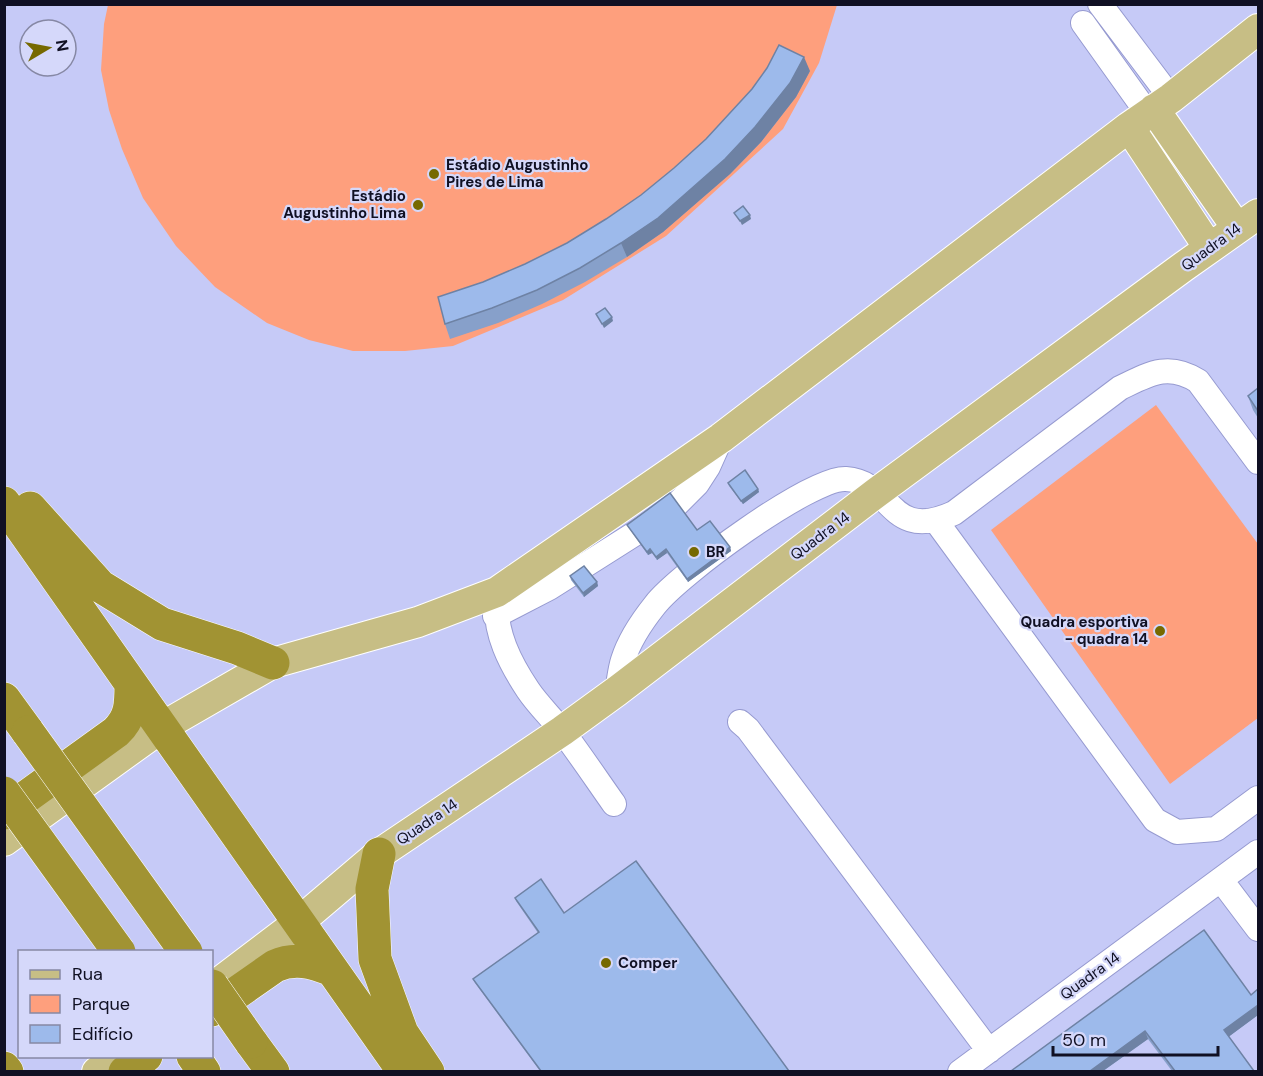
<svg xmlns="http://www.w3.org/2000/svg" width="1263" height="1076" font-family="'DM Sans',sans-serif">
<rect width="100%" height="100%" fill="#c6caf7"/>
<path fill="#fe9f7d" d="M108 5H837L819 63 783 129 666 236 563 300 453 346 405 351H353L309 340 267 323 215 287 176 246 143 198 122 149 109 110 101 70 104 24Z
M1156 405 1258 544V718L1170 784 991 530Z"/>
<g fill="none" stroke-linecap="round" stroke-linejoin="round">
<g stroke="#969ad0" stroke-width="26">
<path id="minor" d="M1100 4 1171 98
M1083 23 1148 114
M936 521 1155 820 1177 832 1216 829 1258 798
M497 600C494 632 510 663 528 690 538 705 552 718 563 732 581 756 597 780 614 804
M495 616 549 588 669 512 697 484 708 467 721 438
M617 691C619 681 620 669 623 660 629 641 643 620 655 605 678 575 811 477 846 479 893 482 888 543 954 513L1120 388C1149 374 1168 362 1198 381L1258 462
M740 722 748 729 989 1051
M1221 880 1258 929
M960 1072 1258 852"/>
</g>
<g stroke="#fff" stroke-width="32">
<path id="major" d="M1154 109 1237 228
M1129 127 1209 248
M4 841 162 727 273 663 418 622 497 592 721 438 1129 127 1171 98 1258 29
M212 988 299 922 379 854 562 731 617 691 876 493 1183 267 1258 214
M97 1072 117 1056"/>
</g>
<g stroke="#fff" stroke-width="34">
<path id="highway" d="M4 503 404 1072
M30 508 100 586 162 624 237 648 273 663
M4 699 28 732
M4 813 116 732C131 718 131 704 131 684
M379 854 372 889 375 959 402 1033 428 1072
M212 1010 275 966C295 957 312 962 332 970
M251 1042 273 1072
M193 1056 204 1072
M4 1068 7 1072
M125 1072 146 1056"/>
</g>
<use href="#minor" stroke="#fff" stroke-width="24"/>
<use href="#major" stroke="#c7be85" stroke-width="30"/>
<use href="#highway" stroke="#a19333" stroke-width="33"/>
<g stroke="#fff" stroke-width="34" stroke-linecap="butt">
<path id="highway-bridge" d="M28 732 186 952
M4 793 119 952
M212 986 251 1042"/>
</g>
<use href="#highway-bridge" stroke="#a19333" stroke-width="33"/>
</g>
<path fill="#87a0ca" d="M810 71 796 97 761 142 730 174 663 232 627 257 585 282 542 304 498 323 450 339 445 324 483 282 525 264 567 243 606 219 641 195Z
M1258 388V418L1253 410 1248 396Z
M728 483 758 489 759 492 743 504 729 486Z
M627 525 697 530 730 547 731 551 688 582 667 553 657 560 652 553 648 555 629 528Z
M570 576 597 582 598 586 584 597 571 580Z
M515 898 564 913 789 1071H540L475 983 473 979 538 933 516 901Z
M1204 930 1258 1015 1228 1037 1254 1071H1172L1148 1039 1103 1071Z"/>
<path fill="#6e82a4" d="M804 57 810 71 796 97 761 142 730 174 663 232 627 257 621 243Z
M750 215 751 219 742 225 740 221Z
M612 317 613 321 604 328 602 324Z
M758 489 759 492 743 504 741 501Z
M730 547 731 551 688 582 687 579Z
M650 549 652 553 648 555 647 552Z
M666 549 667 553 657 560 656 557Z
M597 582 598 586 584 597 583 593Z
M1258 1005V1015L1227 1038 1224 1030Z
M1145 1031 1148 1039 1103 1071H1090Z"/>
<path fill="#9dbaeb" stroke="#6e82a4" stroke-width="1.5" d="M779 45 804 57 790 83 755 127 725 159 658 218 621 243 580 268 537 290 492 308 445 324 438 297 483 282 525 264 567 243 606 219 641 195 674 168 706 139 752 89 767 68Z
M743 206 750 215 740 221 734 213Z
M605 308 612 317 602 324 596 314Z
M1258 388V411L1248 396Z
M745 470 758 489 741 501 728 483Z
M670 493 697 530 710 521 730 547 687 579 666 549 656 557 650 549 647 552 627 525Z
M584 566 597 582 583 593 570 576Z
M636 861 789 1071H541L473 979 539 932 515 898 541 879 564 913Z
M1204 930 1251 995 1258 989V1005L1224 1030 1254 1071H1175L1145 1031 1090 1071H1011Z"/>
<g fill="#766900" stroke="#d5d8fa" stroke-width="2">
<circle cx="434" cy="174" r="6"/>
<circle cx="418" cy="205" r="6"/>
<circle cx="694" cy="552" r="6"/>
<circle cx="1160" cy="631" r="6"/>
<circle cx="606" cy="963" r="6"/>
</g>
<g text-anchor="middle" stroke-width="4.5" stroke-linejoin="round" paint-order="stroke">
<g font-size="15" font-weight="bold" fill="#101023" stroke="#d5d8fa" text-anchor="start">
<text x="446" y="170">Estádio Augustinho<tspan x="446" dy="17">Pires de Lima</tspan></text>
<text x="406" y="201" text-anchor="end">Estádio<tspan x="406" dy="17">Augustinho Lima</tspan></text>
<text x="706" y="557">BR</text>
<text x="1148" y="627" text-anchor="end">Quadra esportiva<tspan x="1148" dy="17">- quadra 14</tspan></text>
<text x="618" y="968">Comper</text>
</g>
<g font-size="15" fill="#101023" stroke="#d5d8fa">
<text transform="translate(1211 247) rotate(-36)" y="5">Quadra 14</text>
<text transform="translate(820 536) rotate(-37)" y="5">Quadra 14</text>
<text transform="translate(427 822) rotate(-34)" y="5">Quadra 14</text>
<text transform="translate(1090 976) rotate(-36)" y="5">Quadra 14</text>
</g>
</g>
<rect width="1263" height="1076" fill="none" stroke="#101023" stroke-width="12"/>
<rect x="18" y="950" width="195" height="108" fill="#d5d8fa" stroke="#8688a4" stroke-width="1.5"/>
<rect x="30" y="970" width="30" height="9" fill="#c7be85" stroke="#8688a4" stroke-width="1.5"/>
<text x="72" y="980" font-size="18" fill="#101023">Rua</text>
<rect x="30" y="995" width="30" height="18" fill="#fe9f7d" stroke="#8688a4" stroke-width="1.5"/>
<text x="72" y="1010" font-size="18" fill="#101023">Parque</text>
<rect x="30" y="1025" width="30" height="18" fill="#9dbaeb" stroke="#8688a4" stroke-width="1.5"/>
<text x="72" y="1040" font-size="18" fill="#101023">Edifício</text>
<g transform="translate(48 48) rotate(80)"><circle r="28" fill="#d5d8fa" stroke="#8688a4" stroke-width="1.5"/>
<path d="M0-4.5L10 22L0 15L-10 22Z" fill="#766900"/>
<text y="-9" font-size="16" font-weight="bold" text-anchor="middle" fill="#101023">N</text>
</g>
<path d="M1053 1046v9h165v-9" fill="none" stroke="#101023" stroke-width="3"/>
<text x="1062" y="1046" font-size="18" fill="#101023" stroke="#d5d8fa" stroke-width="4.5" paint-order="stroke">50 m</text>
</svg>
